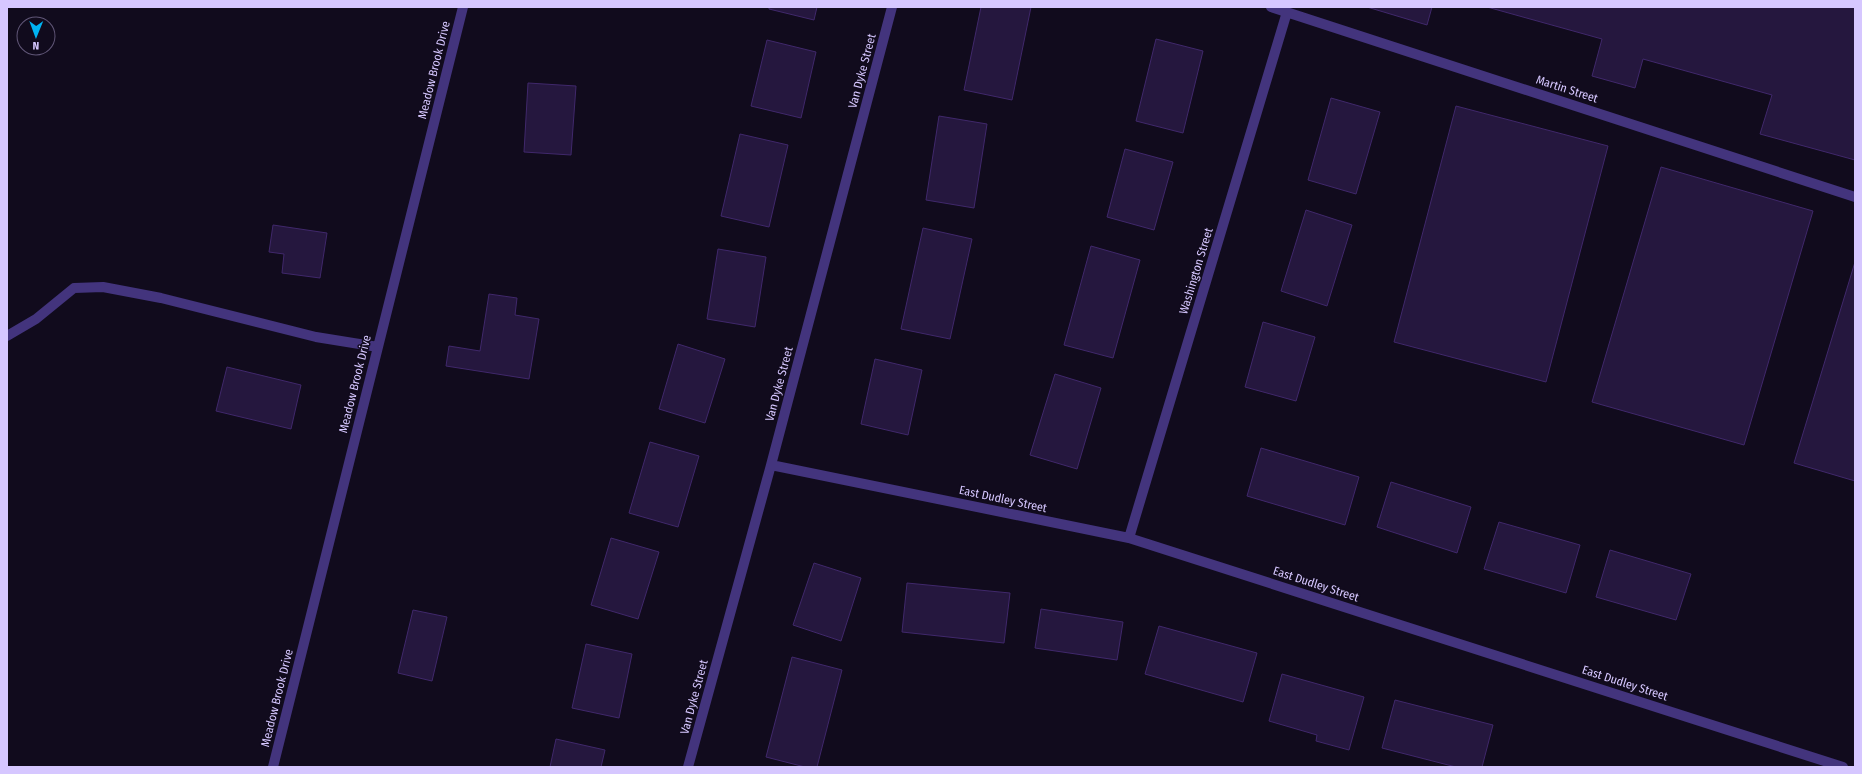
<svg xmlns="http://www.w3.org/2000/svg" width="1862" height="774" font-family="'Fira Sans Condensed',sans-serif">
<rect width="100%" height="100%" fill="#110b1d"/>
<path fill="#25173e" stroke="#40286b" d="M769 7H817L814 20 769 9Z
M981 7H1031L1012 100 964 90Z
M1367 7H1432L1427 25Z
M1487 7H1855V160L1760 134 1772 95 1643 59 1635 88 1592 76 1602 39Z
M1156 39 1203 51 1183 133 1136 121Z
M767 40 816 52 801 118 751 106Z
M528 83 576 86 571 155 524 152Z
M1331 98 1380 112 1356 194 1308 180Z
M1456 106 1608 146 1546 382 1394 342Z
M939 116 987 124 974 208 926 200Z
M740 134 788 145 769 227 721 216Z
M1125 149 1173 162 1154 230 1107 217Z
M1661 167 1813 211 1744 445 1592 402Z
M1306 210 1352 225 1327 306 1281 291Z
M273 225 327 233 320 278 282 273 284 254 269 252Z
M923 228 972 239 950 339 901 329Z
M1091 246 1140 260 1113 358 1064 345Z
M718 249 766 257 755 327 707 319Z
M1855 262V481L1794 463Z
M489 294 517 298 515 315 539 319 529 379 446 366 449 346 480 351Z
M1263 322 1315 337 1296 401 1245 387Z
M678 344 725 359 705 423 659 409Z
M875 359 922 370 908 435 861 424Z
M227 367 301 385 291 429 216 411Z
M1055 374 1101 388 1077 469 1030 455Z
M650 442 699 456 678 527 629 513Z
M1261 448 1359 477 1345 525 1247 496Z
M1391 482 1471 507 1457 553 1377 527Z
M1499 522 1580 545 1566 593 1484 569Z
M611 538 659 552 638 619 591 605Z
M1610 550 1691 574 1676 620 1596 597Z
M814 563 861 578 841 641 793 625Z
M907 583 1010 593 1004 643 902 632Z
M1041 609 1123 622 1117 660 1035 648Z
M413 610 447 617 432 681 398 673Z
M1159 626 1257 653 1243 702 1145 674Z
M586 644 632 654 619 718 572 708Z
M792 657 842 670 817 767H805L766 757Z
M1282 674 1364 697 1349 750 1316 741 1317 735 1269 721Z
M1395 700 1493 725 1482 767H1456L1382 748Z
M556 739 605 750 601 767H550Z"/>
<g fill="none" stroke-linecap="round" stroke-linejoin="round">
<path stroke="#43347d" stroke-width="10" d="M1271 7 1855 197
M7 336 36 319 74 288 103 287 161 298 316 337 378 347
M771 465 1129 538 1843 767
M1129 538 1287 12
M273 767 463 7
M688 767 771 465 892 7"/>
</g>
<g text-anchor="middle" stroke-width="3" stroke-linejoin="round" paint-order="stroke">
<g font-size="12" fill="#d6c7ff" stroke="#110b1d">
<text transform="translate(434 70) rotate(-76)" y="4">Meadow Brook Drive</text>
<text transform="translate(862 71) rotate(-75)" y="4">Van Dyke Street</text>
<text transform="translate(1567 89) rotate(18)" y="4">Martin Street</text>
<text transform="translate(1196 271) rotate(-73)" y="4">Washington Street</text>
<text transform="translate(355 384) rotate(-76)" y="4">Meadow Brook Drive</text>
<text transform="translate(779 384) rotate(-75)" y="4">Van Dyke Street</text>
<text transform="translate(1003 499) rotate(12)" y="4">East Dudley Street</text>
<text transform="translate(1316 584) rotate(18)" y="4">East Dudley Street</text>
<text transform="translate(1625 683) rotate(18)" y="4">East Dudley Street</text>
<text transform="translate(694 697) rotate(-75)" y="4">Van Dyke Street</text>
<text transform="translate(277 698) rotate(-76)" y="4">Meadow Brook Drive</text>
</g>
</g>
<rect width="1862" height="774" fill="none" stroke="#d6c7ff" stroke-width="16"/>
<g transform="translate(36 36) rotate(181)"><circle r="19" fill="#110b1d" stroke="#605677"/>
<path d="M0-3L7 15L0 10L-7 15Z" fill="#00b3f2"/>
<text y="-6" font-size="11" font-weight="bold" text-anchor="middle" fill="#d6c7ff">N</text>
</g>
</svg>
